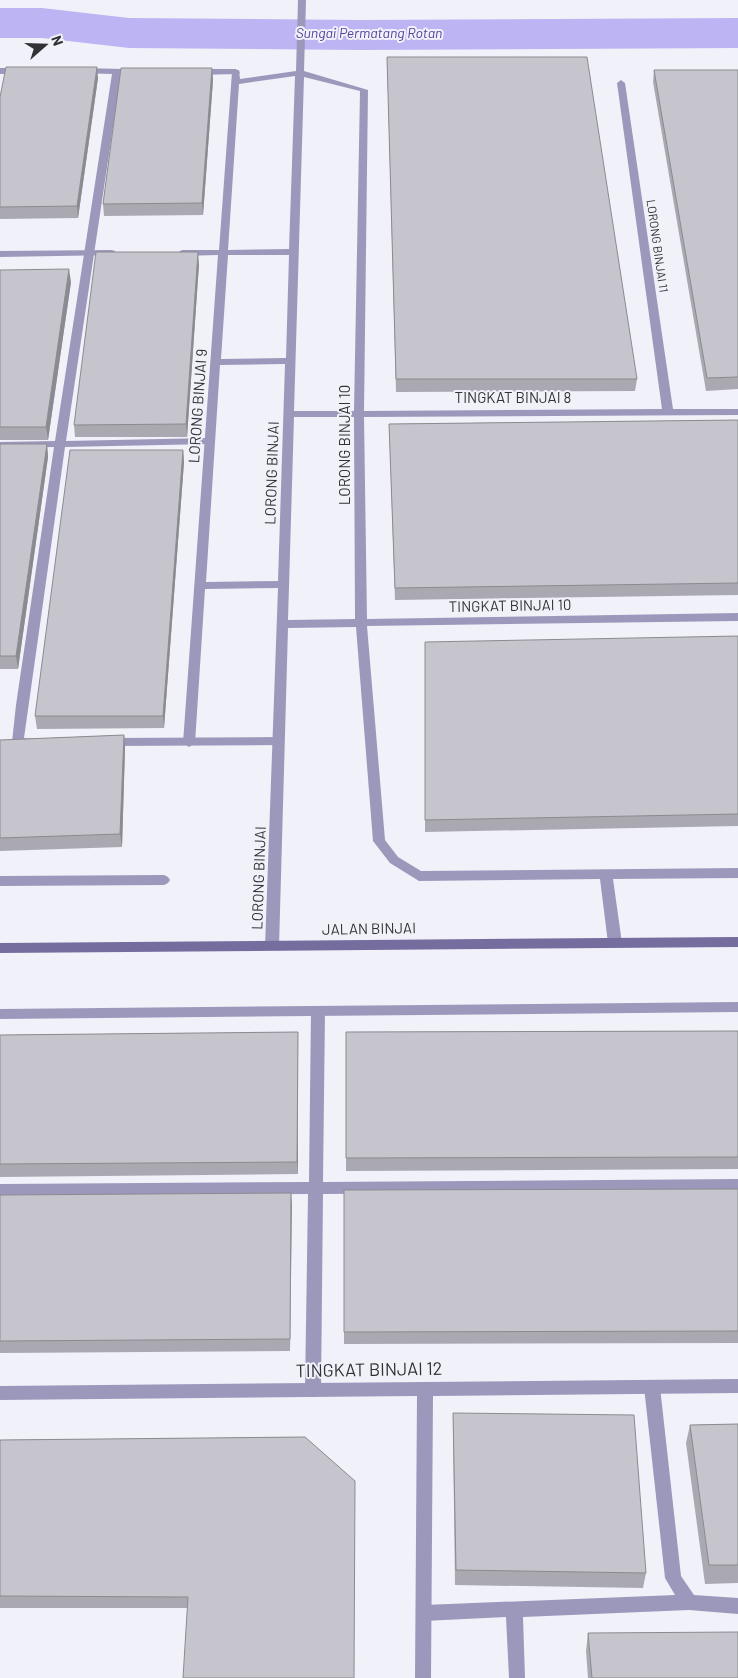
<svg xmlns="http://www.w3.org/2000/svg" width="738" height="1678" font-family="Barlow,sans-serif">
<rect width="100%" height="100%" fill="#f1f1fa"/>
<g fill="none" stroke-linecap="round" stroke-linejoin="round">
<path fill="#bdb4f3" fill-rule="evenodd" d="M0 8H42L129 18 359 20 738 18V48L359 50 129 48 42 38H0Z"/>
<path fill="#9c98bb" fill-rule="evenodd" d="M0 68H22L26 71 22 74H0Z
M80 68 125 69 129 72 121 74 66 441 210 438 215 441 210 444 65 447 24 738 34 739 36 742C31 748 17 748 12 742L16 705 54 447 0 448V442L55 441 112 74 77 73V69Z
M236 69 240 72 239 74 195 75 191 72 195 69Z
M278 737 284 741 278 745 108 746 102 742 108 738Z
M318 1006 323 1007 325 1011 323 1182 738 1179V1191L323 1194 321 1390 318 1395 313 1397 308 1395 305 1390 308 1194 0 1196V1184L309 1182 311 1011 313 1007Z
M652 1380 657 1382 660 1387 681 1576 694 1595 738 1598V1614L689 1610 523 1617 525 1678H509L506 1617 424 1621 418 1619 416 1613 418 1607 424 1605 675 1595 665 1578 644 1387 647 1382Z"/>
<path fill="#9c98bb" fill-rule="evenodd" d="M298 0H306L304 71 368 90 364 411 662 409 617 83 621 80 625 83 673 409H738V415L364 417 367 619 738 613V621L367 626 385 840 398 857 421 871 738 868V878L613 879 622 943 620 946H610L608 943 600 879 419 881 390 863 373 841 356 627 288 628 279 947 277 950H267L265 947 278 588 205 589 195 743 189 747 183 743 218 255 182 256 177 253 182 250H219L232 72 239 70 240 79 296 71ZM295 76 289 249 228 250 239 84ZM304 77 360 91 354 411H294ZM228 255H289L286 358 221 359ZM285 364 278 581 206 582 220 365ZM294 417H354L355 619 288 620Z
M112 250 115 251V255L0 257V251Z
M164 875 168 877 170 880 168 883 164 885 0 886V876Z
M738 1002V1012L0 1019V1009Z
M738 1379V1393L433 1396 431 1678H415L417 1396 0 1400V1386Z"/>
<path fill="#746d9e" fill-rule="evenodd" d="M738 937V947L0 953V943Z"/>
</g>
<path fill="#aaa9b1" d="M387 57 637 379 635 391 396 392Z
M212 68 213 80 203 215 104 216 103 204Z
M654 70H738V389L706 391 653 82Z
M98 78 78 218 0 219V97Z
M199 264 187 437H75L74 425Z
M0 270 71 282 48 440H0Z
M738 420V595L395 600 389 424Z
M0 444H47L48 457 18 669H0Z
M183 450 184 462 164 728 37 729 35 716Z
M738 636V826L425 832V655Z
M124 735 125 748 122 847 0 851V740Z
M738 1031V1169L346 1171V1032Z
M298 1032V1174L0 1177V1035Z
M738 1189V1343L344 1344V1190Z
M291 1193 290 1351 0 1353V1195Z
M453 1413 646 1573 643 1588 455 1585 453 1429Z
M738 1424V1583L705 1584 686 1443 690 1425Z
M305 1437 187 1608H0V1440Z
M588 1633 738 1678H588L586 1651Z"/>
<path fill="#8b8a90" d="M97 67 98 78 78 218 77 206Z
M212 68 213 80 203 215 202 203Z
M198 252 199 264 187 437 186 424Z
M69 269 71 282 48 440 46 427Z
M47 444 48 457 18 669 16 656Z
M183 450 184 462 164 728 163 716Z
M124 735 125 748 122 847 120 834Z
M298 1032V1174L297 1162Z
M291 1193 292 1205 290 1351V1339Z"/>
<path fill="#c6c5ce" stroke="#8b8a90" d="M387 57H587L637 379H396Z
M6 67H97L77 206 0 207V97Z
M121 68H212L202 203 103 204Z
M654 70H738V377L707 378Z
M96 252H198L186 424 74 425Z
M69 269 46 427H0V270Z
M738 420V583L395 588 389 424Z
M0 444H47L16 656H0Z
M70 450H183L163 716H35Z
M738 636V814L425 820V642Z
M124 735 120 834 0 838V740Z
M738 1031V1157L346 1158V1032Z
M298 1032 297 1162 0 1164V1035Z
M738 1189V1331L344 1332V1190Z
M291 1193 290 1339 0 1341V1195Z
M453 1413 634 1415 646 1573 456 1570Z
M738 1424V1565H709L690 1425Z
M305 1437 355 1481 354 1678H183L188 1597 0 1596V1440Z
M738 1632V1678H592L588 1633Z"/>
<g text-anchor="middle" stroke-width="4" stroke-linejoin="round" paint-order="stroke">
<g font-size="12" fill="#323135" stroke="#f1f1fa">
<text transform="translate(657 246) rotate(82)" y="4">LORONG BINJAI 11</text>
</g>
<g font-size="14" font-style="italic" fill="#553f99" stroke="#f1f1fa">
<text x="369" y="38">Sungai Permatang Rotan</text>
</g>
<g font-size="15" fill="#323135" stroke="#f1f1fa">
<text x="513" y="403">TINGKAT BINJAI 8</text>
<text transform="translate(198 406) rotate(-86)" y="5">LORONG BINJAI 9</text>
<text transform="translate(345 445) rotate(-90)" y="5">LORONG BINJAI 10</text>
<text transform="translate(272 473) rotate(-88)" y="5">LORONG BINJAI</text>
<text transform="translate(510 606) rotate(-1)" y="5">TINGKAT BINJAI 10</text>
<text transform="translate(259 878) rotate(-88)" y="5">LORONG BINJAI</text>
<text transform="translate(369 929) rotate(-1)" y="5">JALAN BINJAI</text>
</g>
<g font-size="18" fill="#323135" stroke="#f1f1fa">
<text transform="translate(369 1370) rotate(-1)" y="6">TINGKAT BINJAI 12</text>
</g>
</g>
<g transform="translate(45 45) rotate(70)" stroke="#f1f1fa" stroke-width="4" paint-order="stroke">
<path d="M0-4L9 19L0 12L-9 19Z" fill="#323135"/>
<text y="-8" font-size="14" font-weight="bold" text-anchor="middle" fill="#323135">N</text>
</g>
</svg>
